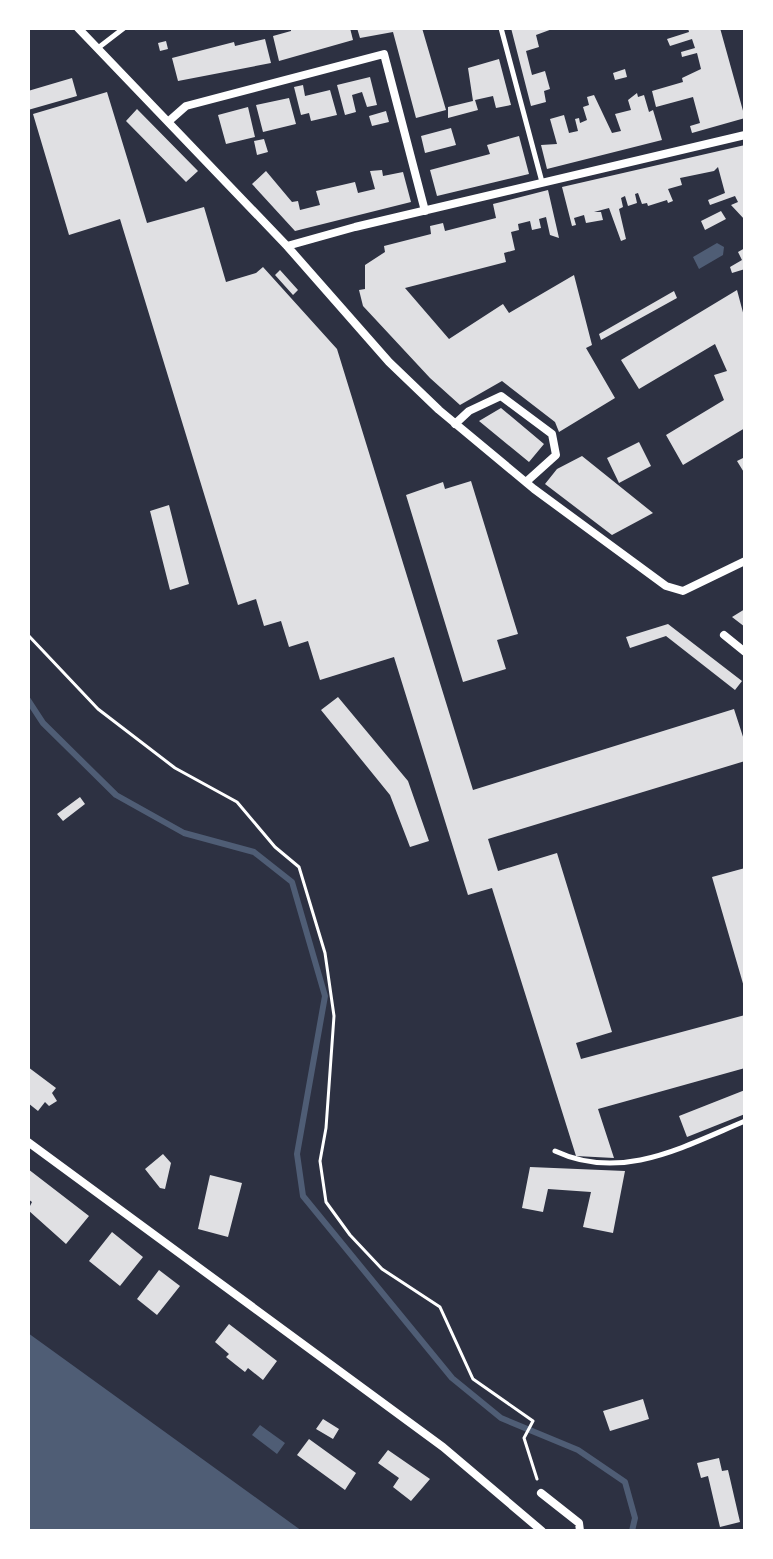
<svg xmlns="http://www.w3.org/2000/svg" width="773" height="1559" viewBox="0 0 773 1559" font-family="Cabin,sans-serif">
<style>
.water{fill:#4f5d75}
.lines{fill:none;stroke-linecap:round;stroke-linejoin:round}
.stream{stroke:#4f5d75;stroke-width:6}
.building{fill:#e0e0e3}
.path{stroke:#fff;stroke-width:3}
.service{stroke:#fff;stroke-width:5}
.minor{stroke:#fff;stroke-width:8}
</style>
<rect width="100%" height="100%" fill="#2d3142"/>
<path class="water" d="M 717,243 L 724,247 L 723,255 L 699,269 L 693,257 Z
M 28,1333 L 302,1531 L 28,1531 Z
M 260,1425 L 285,1443 L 277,1454 L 252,1435 Z"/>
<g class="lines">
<path class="stream" d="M 28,700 L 43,723 L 116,795 L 184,833 L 254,852 L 292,882 L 325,996 L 297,1154 L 303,1196 L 452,1378 L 501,1418 L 578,1450 L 625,1482 L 635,1518 L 632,1531"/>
</g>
<path class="building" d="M 291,28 L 350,28 L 353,40 L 279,61 L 273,36 L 291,31 Z
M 357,28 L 422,28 L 446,110 L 416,118 L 393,32 L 360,38 Z
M 511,28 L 555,28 L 536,35 L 539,47 L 526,51 L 532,75 L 545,71 L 550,89 L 544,91 L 546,102 L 531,106 Z
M 688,28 L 720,28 L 745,118 L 692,133 L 690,126 L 700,123 L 693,97 L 656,107 L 652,91 L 683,82 L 682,78 L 701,69 L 697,53 L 682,57 L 681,52 L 695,48 L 692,39 L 670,46 L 667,39 L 689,32 Z
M 265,39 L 271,63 L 178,81 L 172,58 L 234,42 L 235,46 Z
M 166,41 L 168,49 L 160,51 L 158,43 Z
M 499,59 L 511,105 L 496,108 L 493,96 L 475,100 L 478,110 L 448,118 L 448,107 L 473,101 L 468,68 Z
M 625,69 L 627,77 L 615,80 L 613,73 Z
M 370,77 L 377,105 L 367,107 L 362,92 L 352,95 L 356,112 L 345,115 L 337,85 Z
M 72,78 L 77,96 L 28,110 L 28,91 Z
M 303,85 L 305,96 L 330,90 L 337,115 L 311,121 L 309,113 L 301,115 L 294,87 Z
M 107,92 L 147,223 L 204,207 L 226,282 L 256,273 L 263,267 L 337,349 L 473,790 L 734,709 L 745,743 L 745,761 L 488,839 L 498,871 L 557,853 L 612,1032 L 576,1043 L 581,1059 L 745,1015 L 745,1068 L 598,1109 L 614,1158 L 576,1156 L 492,888 L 468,895 L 394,657 L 320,680 L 308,641 L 289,647 L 281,621 L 264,626 L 256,599 L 238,605 L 120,219 L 69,235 L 33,114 Z
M 637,93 L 638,97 L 644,95 L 649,112 L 653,110 L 662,140 L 547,169 L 541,145 L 557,144 L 550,119 L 564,115 L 569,133 L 578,131 L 575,119 L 579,118 L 580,123 L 587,120 L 583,107 L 589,105 L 587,97 L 594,95 L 612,133 L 621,131 L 615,114 L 631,110 L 628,100 Z
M 289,98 L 296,124 L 263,132 L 256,105 Z
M 248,107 L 255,137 L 226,144 L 218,115 Z
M 137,109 L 198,171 L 186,182 L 126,121 Z
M 386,111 L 389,122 L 372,126 L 369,116 Z
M 451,128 L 456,145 L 425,153 L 421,136 Z
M 519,136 L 529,174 L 437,196 L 430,170 L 490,154 L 487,145 Z
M 264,139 L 268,152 L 257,155 L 254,141 Z
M 745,145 L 745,220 L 731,205 L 738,202 L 735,196 L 710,205 L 708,200 L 725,193 L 718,167 L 714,171 L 680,178 L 682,185 L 668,189 L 673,201 L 668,203 L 667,200 L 648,206 L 647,203 L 642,204 L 638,193 L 635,194 L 637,203 L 628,206 L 625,196 L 621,198 L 623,207 L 619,209 L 626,239 L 621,241 L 609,208 L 594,212 L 601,212 L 603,220 L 586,223 L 584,215 L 574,218 L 576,225 L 572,226 L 562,187 Z
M 382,170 L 383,176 L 403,172 L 411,202 L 295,231 L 252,184 L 266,171 L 292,202 L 298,201 L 300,210 L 320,205 L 316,191 L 355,182 L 358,193 L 375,189 L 370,171 Z
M 548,190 L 559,238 L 550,235 L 546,217 L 539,219 L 541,228 L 532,230 L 530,221 L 518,224 L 519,230 L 511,232 L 515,250 L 504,253 L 506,262 L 405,288 L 449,339 L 503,304 L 509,313 L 574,275 L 592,345 L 586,348 L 615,398 L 559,432 L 555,422 L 502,381 L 460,405 L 430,378 L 363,306 L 359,290 L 365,289 L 365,265 L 385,252 L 384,246 L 431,234 L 430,226 L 443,223 L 445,231 L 496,218 L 493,204 Z
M 721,211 L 726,219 L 705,230 L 701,221 Z
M 745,248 L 745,269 L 732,273 L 730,267 L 742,260 L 738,252 Z
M 280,270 L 298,290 L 293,295 L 275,275 Z
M 737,290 L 745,320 L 745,428 L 683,465 L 666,435 L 724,400 L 714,375 L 727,371 L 715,344 L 639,389 L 621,360 Z
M 674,291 L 677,298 L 601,340 L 599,334 Z
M 501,408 L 544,444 L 529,462 L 479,421 Z
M 639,442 L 651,466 L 619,483 L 607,458 Z
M 582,456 L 653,513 L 612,535 L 545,484 L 557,469 Z
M 745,457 L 745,474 L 737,461 Z
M 471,481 L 518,634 L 497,640 L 506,669 L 463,682 L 406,495 L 443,482 L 445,489 Z
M 169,505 L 189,584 L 170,590 L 150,511 Z
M 745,609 L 745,627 L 732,617 Z
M 668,624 L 742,681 L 735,690 L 666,636 L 630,648 L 626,637 Z
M 338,697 L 408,781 L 429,841 L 410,847 L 390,795 L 321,710 Z
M 80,797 L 85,804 L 63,821 L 57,814 Z
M 745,868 L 745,987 L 744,987 L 712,877 Z
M 28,1067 L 56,1088 L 52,1093 L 57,1101 L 49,1106 L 45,1102 L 38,1111 L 28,1103 Z
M 745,1090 L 745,1114 L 687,1137 L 679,1116 Z
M 163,1154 L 171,1163 L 165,1189 L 160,1188 L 145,1169 Z
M 530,1167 L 625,1171 L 613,1233 L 583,1227 L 591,1192 L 548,1189 L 543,1212 L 522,1208 Z
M 28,1169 L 89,1216 L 66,1244 L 28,1210 L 32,1202 L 28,1199 Z
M 210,1175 L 242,1183 L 228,1237 L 198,1229 Z
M 112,1232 L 143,1257 L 120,1286 L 89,1261 Z
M 159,1270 L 180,1286 L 157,1315 L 137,1299 Z
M 229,1324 L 277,1361 L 263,1380 L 248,1368 L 245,1372 L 236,1365 L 226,1357 L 229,1354 L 215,1342 Z
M 643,1399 L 649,1419 L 610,1431 L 603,1411 Z
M 323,1419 L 339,1429 L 333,1439 L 316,1429 Z
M 309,1439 L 356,1473 L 345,1490 L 297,1455 Z
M 388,1450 L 430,1479 L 411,1501 L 393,1487 L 399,1478 L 378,1463 Z
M 719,1458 L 722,1471 L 728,1470 L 740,1522 L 720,1527 L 708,1476 L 701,1478 L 697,1463 Z"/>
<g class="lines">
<path class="path" d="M 28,635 L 98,709 L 175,768 L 237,802 L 275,847 L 299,867 L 325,953 L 334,1016 L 326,1128 L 320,1161 L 326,1202 L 350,1235 L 382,1269 L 440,1307 L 473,1379 L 533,1421 L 524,1438 L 537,1479"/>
<path class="service" d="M 501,28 L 542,182
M 98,48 L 124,28
M 555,1151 C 621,1182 683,1147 745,1121"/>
<path class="minor" d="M 78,28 L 287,246 L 389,362 L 439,410 L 534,489 L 666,586 L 683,591 L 745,561
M 169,121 L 186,106 L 384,54 L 425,211
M 287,246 L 355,227 L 745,135
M 455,424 L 469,411 L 501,396 L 552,434 L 556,455 L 526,482
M 724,635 L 745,652
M 28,1142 L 443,1447 L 542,1531
M 541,1493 L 579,1523 L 580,1531"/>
</g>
<rect width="773" height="1559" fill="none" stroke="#ffffff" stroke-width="60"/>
</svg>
